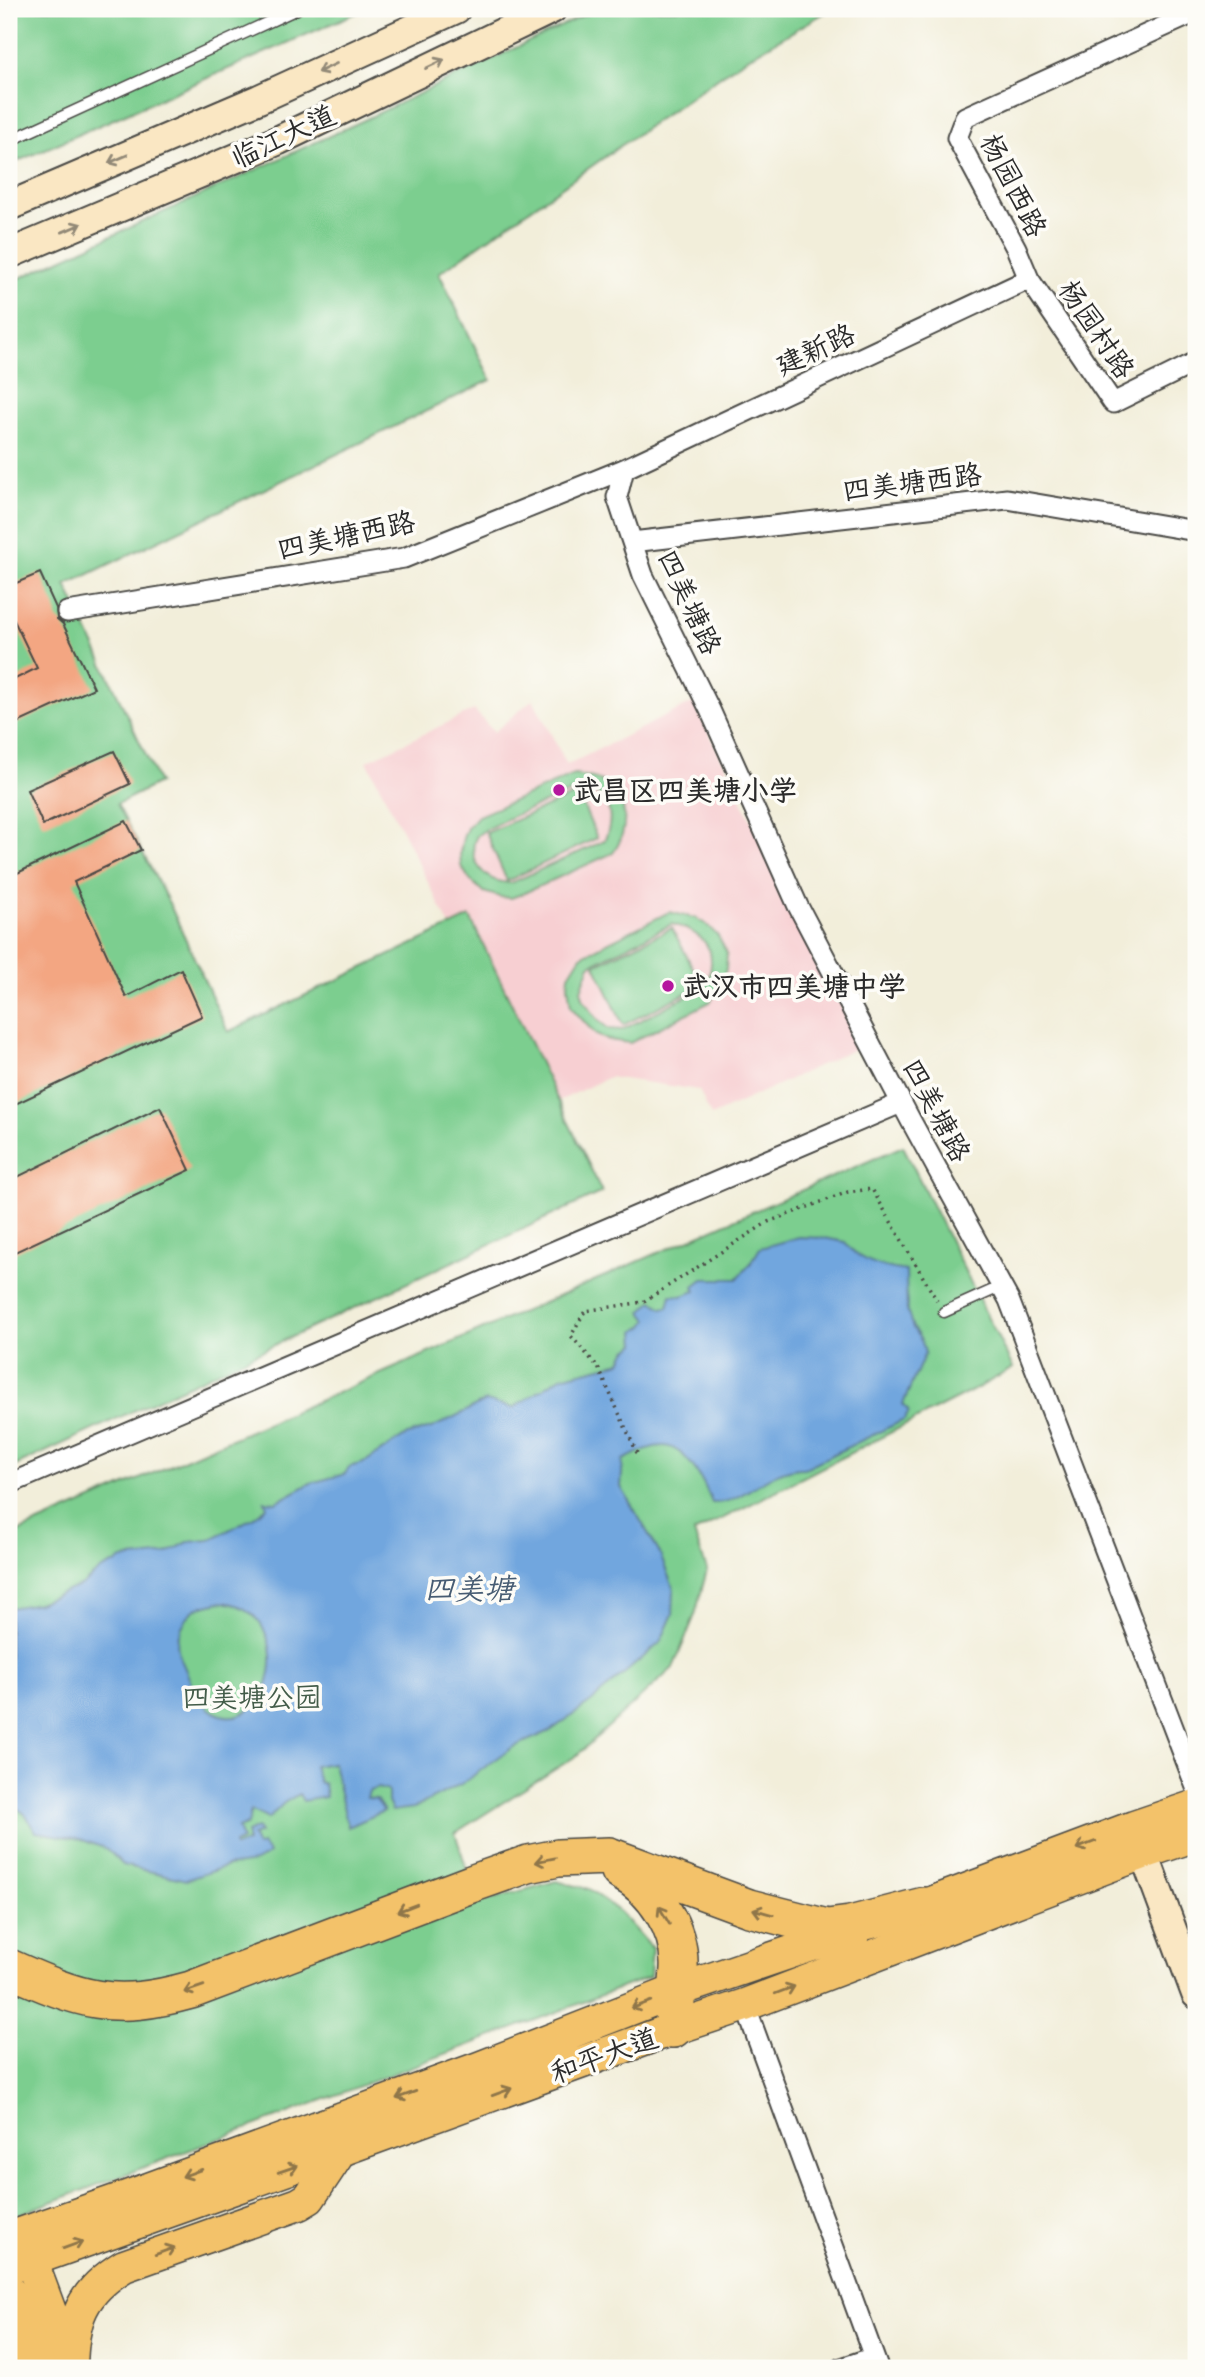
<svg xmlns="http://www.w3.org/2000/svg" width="1205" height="2377" viewBox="0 0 1205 2377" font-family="Caveat,'LXGW WenKai TC',sans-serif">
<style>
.built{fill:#f7cfd2}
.green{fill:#7cce8f;stroke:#547c5d;stroke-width:2;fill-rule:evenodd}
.water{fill:#71a6de;stroke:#4e6884;stroke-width:2;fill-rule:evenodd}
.building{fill:#f3a682}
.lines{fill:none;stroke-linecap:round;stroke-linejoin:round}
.lane-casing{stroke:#494845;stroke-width:13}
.street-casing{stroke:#494845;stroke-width:23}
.secondary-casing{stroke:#494845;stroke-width:32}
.primary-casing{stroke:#494845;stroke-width:35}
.highway-casing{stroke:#494845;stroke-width:40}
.path{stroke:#494845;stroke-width:3.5;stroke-dasharray:2 5;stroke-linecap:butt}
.lane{stroke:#fff;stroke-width:10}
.street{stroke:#fff;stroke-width:19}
.secondary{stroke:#fae7c3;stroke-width:28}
.primary{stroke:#f3c26a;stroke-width:32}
.highway{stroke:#f3c26a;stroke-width:37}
.oneway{stroke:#928977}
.oneway2{stroke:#8f764a}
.poi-dot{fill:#b5179e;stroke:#fdfcf7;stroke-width:2.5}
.labels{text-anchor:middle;stroke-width:7;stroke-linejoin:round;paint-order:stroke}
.street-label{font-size:28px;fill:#2b2b2b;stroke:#fdfcf7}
.poi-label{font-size:28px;font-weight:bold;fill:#2b2b2b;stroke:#fdfcf7;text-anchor:start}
.park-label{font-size:28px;fill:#435c49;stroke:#fdfcf7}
.water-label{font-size:30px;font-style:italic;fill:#475c73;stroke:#fdfcf7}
</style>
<rect width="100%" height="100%" fill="#fdfcf7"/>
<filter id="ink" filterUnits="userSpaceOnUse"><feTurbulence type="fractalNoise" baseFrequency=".0143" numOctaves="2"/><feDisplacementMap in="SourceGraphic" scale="14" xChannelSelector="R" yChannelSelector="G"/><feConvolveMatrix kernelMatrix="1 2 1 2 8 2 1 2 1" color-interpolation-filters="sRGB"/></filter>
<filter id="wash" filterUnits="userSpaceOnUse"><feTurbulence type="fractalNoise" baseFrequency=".00686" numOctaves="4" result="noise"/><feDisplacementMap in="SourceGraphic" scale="28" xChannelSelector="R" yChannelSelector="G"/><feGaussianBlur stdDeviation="1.57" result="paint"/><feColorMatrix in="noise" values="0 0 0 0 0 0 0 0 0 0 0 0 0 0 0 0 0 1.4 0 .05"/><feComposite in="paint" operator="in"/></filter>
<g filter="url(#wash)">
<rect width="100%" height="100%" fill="#f2eeda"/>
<path class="built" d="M 533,699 L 567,765 L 694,702 L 861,1046 L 711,1116 L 699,1090 L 609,1077 L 559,1101 L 470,917 L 450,926 L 367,761 L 474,710 L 494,732 Z"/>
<path class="green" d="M 9,9 L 365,9 L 9,165 Z
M 597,9 L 831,9 L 739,63 L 439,273 L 491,380 L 66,585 L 159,783 L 117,804 L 170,905 L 228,1032 L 470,917 L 602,1192 L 9,1469 L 9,283 L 364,120 Z
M 574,775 C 581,776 589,777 596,779 C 629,790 631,829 613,853 L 522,894 L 511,898 L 500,897 L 484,892 L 470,880 L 461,866 L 460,853 L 463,838 L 467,828 L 478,816 ZM 576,790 C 581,790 588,790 593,792 C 614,800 612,825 604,841 L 511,883 C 497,882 487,879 479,867 C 473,859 471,845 477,836 C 486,825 559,797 576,790 Z
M 578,793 L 597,838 L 507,881 L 486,833 Z
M 669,912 L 695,918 L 706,924 L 718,936 L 727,953 L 726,969 L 720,987 L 710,1002 L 630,1043 L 608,1040 L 596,1035 L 571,1007 L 568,986 L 569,975 L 581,956 ZM 672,924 C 707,934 719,951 706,986 L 622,1030 L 609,1029 L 600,1022 L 584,1001 L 581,990 L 590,965 Z
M 672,928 L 702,985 L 623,1025 L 595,965 Z
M 903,1146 L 1013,1368 L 972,1391 L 694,1533 L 707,1570 L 695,1615 L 673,1668 L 576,1756 L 455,1833 L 478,1903 L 556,1881 L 589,1889 L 620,1912 L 652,1948 L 650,1977 L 9,2218 L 9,1536 Z"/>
<path class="water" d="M 799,1237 L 824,1238 L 845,1242 C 858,1261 883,1268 906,1271 L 907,1310 L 913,1328 L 922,1342 L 925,1353 L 903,1404 L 909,1412 L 904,1420 L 805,1468 C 767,1467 743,1505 712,1503 C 705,1484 688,1449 665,1446 C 650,1445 636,1454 623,1460 L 621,1487 L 659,1552 L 674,1590 L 673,1614 L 660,1643 L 591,1702 L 550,1731 L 513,1747 L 463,1783 L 414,1808 L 392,1811 L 388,1802 L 388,1791 L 378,1788 L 369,1791 L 367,1798 L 376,1799 L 384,1811 L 348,1827 L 333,1763 L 314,1766 L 319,1782 L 324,1784 L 326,1797 L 303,1801 L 299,1794 L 284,1803 L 268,1819 L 251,1810 L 248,1824 L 238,1828 L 242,1840 L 234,1844 L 235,1847 L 247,1842 L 247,1833 L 257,1828 L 260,1833 L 252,1836 L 257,1847 L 262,1845 L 269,1854 L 255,1862 L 227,1866 L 186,1880 L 123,1865 L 107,1849 L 80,1839 L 36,1832 L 26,1815 L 9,1802 L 9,1608 L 38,1603 L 82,1585 L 100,1570 L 123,1559 L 166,1554 L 188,1542 L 209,1540 L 251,1519 L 267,1507 L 265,1501 L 276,1502 L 311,1483 L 345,1474 L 349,1467 L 363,1463 L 405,1436 L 434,1427 L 486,1401 L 513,1408 L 561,1377 L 621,1362 L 626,1351 L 636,1344 L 635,1331 L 643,1327 L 648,1320 L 642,1312 L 653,1301 L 662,1308 L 668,1307 L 671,1295 L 682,1296 L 696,1291 L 694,1286 L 703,1279 L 737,1279 L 751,1263 L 760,1248 ZM 219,1602 C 257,1603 276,1638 270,1673 C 265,1699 243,1727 214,1712 C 201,1704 192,1687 187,1673 C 178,1653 172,1644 184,1623 C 187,1617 192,1611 198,1608 C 204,1605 212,1604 219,1602 Z"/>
<g id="blocks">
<path class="building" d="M 40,573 L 56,608 L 57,619 L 63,624 L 94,688 L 9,727 L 9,682 L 37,668 L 9,610 L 9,586 Z
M 114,751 L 130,784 L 43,825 L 27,790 Z
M 126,821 L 141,850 L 74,882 L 126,997 L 181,969 L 202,1016 L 9,1107 L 9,877 Z
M 160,1107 L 190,1170 L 13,1253 L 9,1243 L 9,1181 Z"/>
</g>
</g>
<g filter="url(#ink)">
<use href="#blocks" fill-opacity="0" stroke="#494845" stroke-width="2"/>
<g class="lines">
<g class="lane-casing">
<path id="lane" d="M 9,141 L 297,9
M 944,1312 L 1002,1286"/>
</g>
<g class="street-casing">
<path id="street" d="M 1196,12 L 965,117 L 957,138 L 1016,248 L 1029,279 L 1113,403 L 1196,362
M 624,469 L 617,497 L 643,575 L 710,710 L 798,906 L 911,1121 L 1009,1300 L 1196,1787
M 632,542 L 1007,499 L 1196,531
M 67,612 L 404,558 L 624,469 L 1029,279
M 9,1484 L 901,1103
M 745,2005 L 878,2368
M 842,2368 L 874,2357"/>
</g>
<g class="secondary-casing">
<path id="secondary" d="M 9,206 L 259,99 L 456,9
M 9,254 L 279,140 L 552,9
M 1136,1832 L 1196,1994"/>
</g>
<g class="primary-casing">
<path id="primary" d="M 902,1914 L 1134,1827 L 1196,1806
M 9,2238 L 121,2199 L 479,2068 L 676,1991 L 856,1930
M 24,2241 L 68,2360
M 9,2268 L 341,2150 L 673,2029 L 745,2005 L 1143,1853 L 1196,1835
M 71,2368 C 72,2319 81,2292 124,2266 L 299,2204 L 309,2198 L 341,2150"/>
</g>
<g class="highway-casing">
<path id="highway" d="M 620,1871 C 654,1888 681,1929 679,1969 C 678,1989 675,2009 673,2029
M 9,1968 C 81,2000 112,2012 191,1990 L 471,1884 L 528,1864 L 558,1858 L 609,1856 L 749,1908 L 827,1928 L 850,1925 L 924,1906
M 9,2295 L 37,2368"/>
</g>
<path class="path" d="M 637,1453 L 598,1367 L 571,1336 L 585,1311 L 643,1302 L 768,1222 L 848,1192 L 872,1189 L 937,1301"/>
<use href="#lane" class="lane"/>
<use href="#street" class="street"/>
<use href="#secondary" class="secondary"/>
<use href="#primary" class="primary"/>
<use href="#highway" class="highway"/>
</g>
<defs><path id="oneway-shaft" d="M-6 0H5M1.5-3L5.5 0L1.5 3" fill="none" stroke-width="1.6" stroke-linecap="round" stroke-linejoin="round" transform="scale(1.75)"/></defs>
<g class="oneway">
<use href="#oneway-shaft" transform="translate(435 64) rotate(-26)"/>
<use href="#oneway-shaft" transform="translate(327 68) rotate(155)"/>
<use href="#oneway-shaft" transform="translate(118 159) rotate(157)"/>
<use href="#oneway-shaft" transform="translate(72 228) rotate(-23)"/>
</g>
<g class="oneway2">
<use href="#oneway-shaft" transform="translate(1086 1845) rotate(159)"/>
<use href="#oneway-shaft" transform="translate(545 1860) rotate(169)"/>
<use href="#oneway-shaft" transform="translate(407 1908) rotate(159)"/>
<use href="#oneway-shaft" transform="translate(763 1912) rotate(-164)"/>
<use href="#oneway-shaft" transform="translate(664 1915) rotate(-121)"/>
<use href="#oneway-shaft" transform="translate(194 1989) rotate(161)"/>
<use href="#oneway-shaft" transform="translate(785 1990) rotate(-21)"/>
<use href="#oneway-shaft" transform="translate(641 2005) rotate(159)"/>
<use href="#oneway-shaft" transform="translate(502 2092) rotate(-20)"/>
<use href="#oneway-shaft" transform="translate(406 2095) rotate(160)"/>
<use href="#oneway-shaft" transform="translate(288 2169) rotate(-19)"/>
<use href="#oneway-shaft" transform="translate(192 2173) rotate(160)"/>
<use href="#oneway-shaft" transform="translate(73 2245) rotate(-20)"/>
<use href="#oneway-shaft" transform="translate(165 2251) rotate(-20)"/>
</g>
</g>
<g class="poi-dot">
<circle cx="559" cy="790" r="7"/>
<circle cx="668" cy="986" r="7"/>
</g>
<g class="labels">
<g class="street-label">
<text transform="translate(283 136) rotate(-25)" y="10">临江大道</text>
<text transform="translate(1014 185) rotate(63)" y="10">杨园西路</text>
<text transform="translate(1097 329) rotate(56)" y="10">杨园村路</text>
<text transform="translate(815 349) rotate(-25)" y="10">建新路</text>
<text transform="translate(912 482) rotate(-7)" y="10">四美塘西路</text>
<text transform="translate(346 535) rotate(-12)" y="10">四美塘西路</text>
<text transform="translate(690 602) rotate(65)" y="10">四美塘路</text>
<text transform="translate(937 1110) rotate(62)" y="10">四美塘路</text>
<text transform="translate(604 2055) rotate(-20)" y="10">和平大道</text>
</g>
<g class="poi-label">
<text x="573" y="800">武昌区四美塘小学</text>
<text x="682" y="996">武汉市四美塘中学</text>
</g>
<g class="park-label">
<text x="252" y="1707">四美塘公园</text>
</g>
<g class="water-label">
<text x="469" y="1599">四美塘</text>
</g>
</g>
<rect width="1205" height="2377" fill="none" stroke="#fdfcf7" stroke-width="35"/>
</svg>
